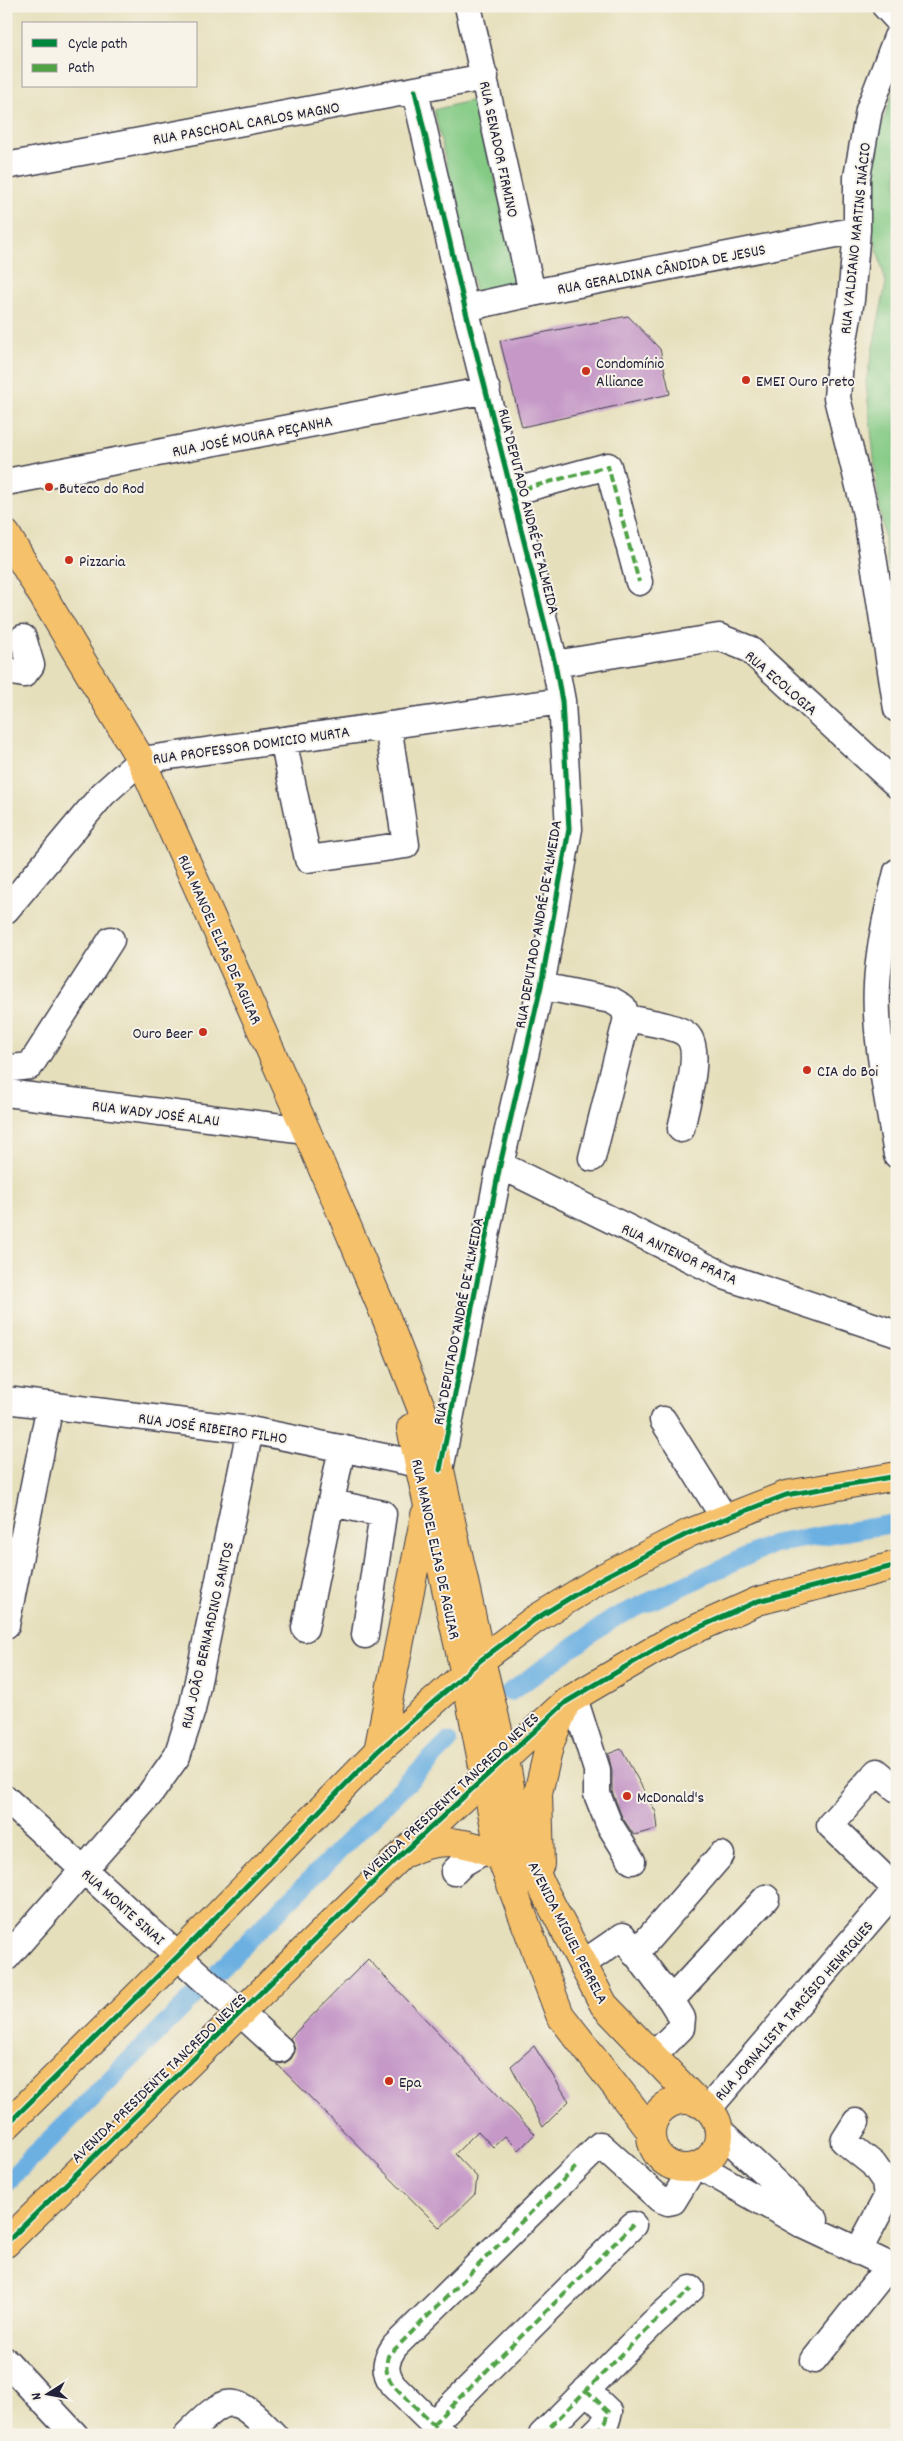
<svg xmlns="http://www.w3.org/2000/svg" width="903" height="2441" viewBox="0 0 903 2441" font-family="Dekko,sans-serif">
<style>
.green{fill:#84ca85;stroke:#537660}
.lines{fill:none;stroke-linecap:round;stroke-linejoin:round}
.canal{stroke:#6cb0e2;stroke-width:19}
.building{fill:#c598c7}
.minor-casing{stroke:#3f3e4e;stroke-width:29}
.major-casing{stroke:#3f3e4e;stroke-width:30}
.minor{stroke:#fff;stroke-width:26}
.major{stroke:#f5c16b;stroke-width:28}
.quiet{stroke:#50a245;stroke-width:4;stroke-dasharray:8 4;stroke-linecap:butt}
.cycleway-casing{stroke:#f7f3e8;stroke-width:8}
.cycleway{stroke:#00873e;stroke-width:5}
.poi-dot{fill:#c8321e;stroke:#f7f3e8;stroke-width:2}
.labels{text-anchor:middle;stroke-width:4;stroke-linejoin:round;paint-order:stroke}
.street-label{font-size:16px;fill:#22223b;stroke:#f7f3e8}
.poi-label{font-size:16px;fill:#22223b;stroke:#f7f3e8;text-anchor:start}
</style>
<rect width="100%" height="100%" fill="#f7f3e8"/>
<filter id="ink" filterUnits="userSpaceOnUse"><feTurbulence type="fractalNoise" baseFrequency=".02" numOctaves="2"/><feDisplacementMap in="SourceGraphic" scale="10" xChannelSelector="R" yChannelSelector="G"/><feConvolveMatrix kernelMatrix="1 2 1 2 8 2 1 2 1" color-interpolation-filters="sRGB"/></filter>
<filter id="wash" filterUnits="userSpaceOnUse"><feTurbulence type="fractalNoise" baseFrequency=".0096" numOctaves="4" result="noise"/><feDisplacementMap in="SourceGraphic" scale="20" xChannelSelector="R" yChannelSelector="G"/><feGaussianBlur stdDeviation="1.12" result="paint"/><feColorMatrix in="noise" values="0 0 0 0 0 0 0 0 0 0 0 0 0 0 0 0 0 1.4 0 .05"/><feComposite in="paint" operator="in"/></filter>
<g filter="url(#wash)">
<rect width="100%" height="100%" fill="#e6dfbb"/>
<path class="green" d="M 897,82 L 897,623 L 878,496 L 866,382 L 886,283 L 860,185 Z
M 477,99 L 520,289 L 477,299 L 434,110 Z"/>
<g class="lines">
<path class="canal" d="M 510,1692 L 614,1618 L 773,1544 L 897,1523
M 219,1970 L 448,1742
M 6,2183 L 197,1993"/>
</g>
<g id="blocks">
<path class="building" d="M 628,316 L 660,349 L 670,394 L 522,427 L 500,341 Z
M 621,1749 L 656,1812 L 658,1829 L 634,1835 L 622,1817 L 612,1791 L 612,1770 L 608,1754 Z
M 368,1959 L 535,2134 L 519,2150 L 505,2136 L 493,2147 L 478,2131 L 455,2154 L 477,2177 L 475,2194 L 440,2228 L 277,2064 L 285,2063 L 291,2059 L 295,2052 L 294,2045 L 290,2038 Z
M 534,2046 L 569,2101 L 543,2127 L 511,2066 Z"/>
</g>
</g>
<g filter="url(#ink)">
<use href="#blocks" fill-opacity="0" stroke="#3f3e4e" stroke-width="1"/>
<g class="lines">
<g class="minor-casing">
<path id="minor" d="M 468,6 L 532,293
M 885,6 L 897,19
M 897,37 L 869,110 L 857,177 L 857,230 L 851,300 L 840,362 L 837,398 L 867,518 L 897,709
M 415,91 L 465,308 L 555,664 L 562,701 L 569,829 L 541,986 L 500,1165 L 440,1470
M 6,166 L 485,77
M 465,308 L 532,293 L 857,230
M 6,482 L 487,390
M 512,492 L 608,466 L 639,582
M 555,664 L 719,637 L 749,649 L 897,785
M 6,671 L 24,674 L 31,665 L 23,638
M 283,740 L 308,859 L 406,845 L 388,725
M 897,872 C 888,909 879,946 877,985 C 874,1038 889,1102 897,1155
M 6,910 L 103,794 L 141,760 L 562,701
M 541,986 L 611,1000 L 623,1007 L 627,1018 L 592,1158
M 627,1018 C 640,1021 678,1026 687,1035 C 703,1050 685,1109 681,1129
M 6,1066 L 12,1068 L 30,1066 L 111,940
M 6,1093 L 306,1130
M 500,1165 L 727,1277 L 897,1334
M 6,1400 L 250,1430 L 419,1464
M 663,1420 L 725,1519
M 332,1503 L 383,1514 L 365,1635
M 6,1625 L 50,1405
M 305,1628 L 342,1448
M 574,1698 L 597,1770 L 597,1794 L 609,1824 L 632,1861
M 6,1799 L 280,2049
M 454,1872 L 463,1863 L 486,1850
M 896,1889 L 830,1825 L 877,1772 L 897,1789
M 635,1954 L 721,1855
M 6,1958 L 150,1794 L 177,1756 L 192,1710 L 250,1430
M 582,1964 L 623,1936 L 671,2000 L 682,2018 L 681,2028 L 653,2056
M 671,2000 L 766,1898
M 708,2109 L 897,1888
M 856,2122 L 844,2141 L 873,2164 L 885,2181 L 887,2197 L 858,2252
M 718,2129 L 815,2220
M 699,2166 L 801,2224 L 897,2269
M 814,2360 L 889,2266
M 6,2361 L 75,2435
M 586,2390 L 609,2412 L 606,2422 L 593,2435
M 433,2424 L 633,2225
M 187,2435 C 228,2394 233,2392 274,2435
M 444,2435 L 393,2385 C 383,2370 385,2360 395,2346 L 600,2145 L 660,2199 L 668,2202 L 673,2201 L 693,2168
M 542,2435 L 653,2323 L 691,2289"/>
</g>
<g class="major-casing">
<path id="major" d="M 6,534 L 141,760 L 306,1130 L 387,1320 L 429,1428 L 440,1470 L 481,1660 L 505,1759 L 516,1820 L 541,1885 L 604,2005 L 698,2103
M 411,1428 L 465,1675 L 501,1858 L 560,2015 L 650,2130
M 378,1751 L 425,1515
M 408,1852 C 440,1836 472,1841 501,1858
M 540,1864 L 538,1793 L 550,1743 L 564,1708
M651 2134a34 34 0 1 1 68 0a34 34 0 1 1-68 0Z
M 6,2126 L 179,1955 L 378,1751 L 481,1660 L 534,1620 L 604,1577 L 689,1533 L 786,1495 L 897,1476
M 6,2243 L 400,1856 L 566,1702 L 671,1640 L 758,1601 L 897,1565"/>
</g>
<use href="#minor" class="minor"/>
<use href="#major" class="major"/>
<path class="quiet" d="M 512,492 L 608,466 L 639,582
M 586,2390 L 609,2412 L 606,2422 L 593,2435
M 433,2424 L 633,2225
M 444,2435 L 393,2385 C 386,2375 385,2368 388,2356 L 577,2166
M 542,2435 L 653,2323 L 691,2289"/>
<g class="cycleway-casing">
<path id="cycleway" d="M 415,91 L 465,308 L 555,664 L 562,701 L 569,829 L 541,986 L 500,1165 L 440,1470
M 6,2126 L 179,1955 L 378,1751 L 481,1660 L 534,1620 L 604,1577 L 689,1533 L 786,1495 L 897,1476
M 6,2243 L 400,1856 L 566,1702 L 671,1640 L 758,1601 L 897,1565"/>
</g>
<use href="#cycleway" class="cycleway"/>
</g>
</g>
<g class="poi-dot">
<circle cx="586" cy="371" r="5"/>
<circle cx="746" cy="380" r="5"/>
<circle cx="49" cy="487" r="5"/>
<circle cx="69" cy="560" r="5"/>
<circle cx="203" cy="1032" r="5"/>
<circle cx="807" cy="1070" r="5"/>
<circle cx="627" cy="1796" r="5"/>
<circle cx="389" cy="2081" r="5"/>
</g>
<g class="labels">
<g class="street-label">
<text transform="translate(246 122) rotate(-10)" y="6">RUA PASCHOAL CARLOS MAGNO</text>
<text transform="translate(500 149) rotate(78)" y="6">RUA SENADOR FIRMINO</text>
<text transform="translate(854 238) rotate(-84)" y="6">RUA VALDIANO MARTINS INÁCIO</text>
<text transform="translate(661 268) rotate(-11)" y="6">RUA GERALDINA CÂNDIDA DE JESUS</text>
<text transform="translate(252 435) rotate(-11)" y="6">RUA JOSÉ MOURA PEÇANHA</text>
<text transform="translate(530 511) rotate(76)" y="6">RUA DEPUTADO ANDRÉ DE ALMEIDA</text>
<text transform="translate(782 682) rotate(41)" y="6">RUA ECOLOGIA</text>
<text transform="translate(251 744) rotate(-8)" y="6">RUA PROFESSOR DOMICIO MURTA</text>
<text transform="translate(537 924) rotate(-80)" y="6">RUA DEPUTADO ANDRÉ DE ALMEIDA</text>
<text transform="translate(221 939) rotate(66)" y="6">RUA MANOEL ELIAS DE AGUIAR</text>
<text transform="translate(156 1112) rotate(7)" y="6">RUA WADY JOSÉ ALAU</text>
<text transform="translate(680 1253) rotate(25)" y="6">RUA ANTENOR PRATA</text>
<text transform="translate(457 1321) rotate(-79)" y="6">RUA DEPUTADO ANDRÉ DE ALMEIDA</text>
<text transform="translate(213 1427) rotate(8)" y="6">RUA JOSÉ RIBEIRO FILHO</text>
<text transform="translate(437 1549) rotate(78)" y="6">RUA MANOEL ELIAS DE AGUIAR</text>
<text transform="translate(206 1635) rotate(-77)" y="6">RUA JOÃO BERNARDINO SANTOS</text>
<text transform="translate(449 1795) rotate(-43)" y="6">AVENIDA PRESIDENTE TANCREDO NEVES</text>
<text transform="translate(124 1906) rotate(42)" y="6">RUA MONTE SINAI</text>
<text transform="translate(569 1932) rotate(63)" y="6">AVENIDA MIGUEL PERRELA</text>
<text transform="translate(793 2010) rotate(-49)" y="6">RUA JORNALISTA TARCÍSIO HENRIQUES</text>
<text transform="translate(158 2077) rotate(-44)" y="6">AVENIDA PRESIDENTE TANCREDO NEVES</text>
</g>
<g class="poi-label">
<text x="596" y="368">Condomínio<tspan x="596" dy="18">Alliance</tspan></text>
<text x="756" y="386">EMEI Ouro Preto</text>
<text x="59" y="493">Buteco do Rod</text>
<text x="79" y="566">Pizzaria</text>
<text x="193" y="1038" text-anchor="end">Ouro Beer</text>
<text x="817" y="1076">CIA do Boi</text>
<text x="637" y="1802">McDonald's</text>
<text x="399" y="2087">Epa</text>
</g>
</g>
<rect width="903" height="2441" fill="none" stroke="#f7f3e8" stroke-width="25"/>
<rect x="22" y="22" width="175" height="65" fill="#f7f3e8" stroke="#a29fa3"/>
<rect x="32" y="39" width="25" height="8" fill="#00873e" stroke="#a29fa3"/>
<text x="68" y="48" font-size="15" fill="#22223b">Cycle path</text>
<rect x="32" y="64" width="25" height="8" fill="#50a245" stroke="#a29fa3"/>
<text x="68" y="72" font-size="15" fill="#22223b">Path</text>
<g transform="translate(48 2394) rotate(259)" stroke="#f7f3e8" stroke-width="4" paint-order="stroke">
<path d="M0-4L9 19L0 12L-9 19Z" fill="#22223b"/>
<text y="-8" font-size="14" font-weight="bold" text-anchor="middle" fill="#22223b">N</text>
</g>
</svg>
